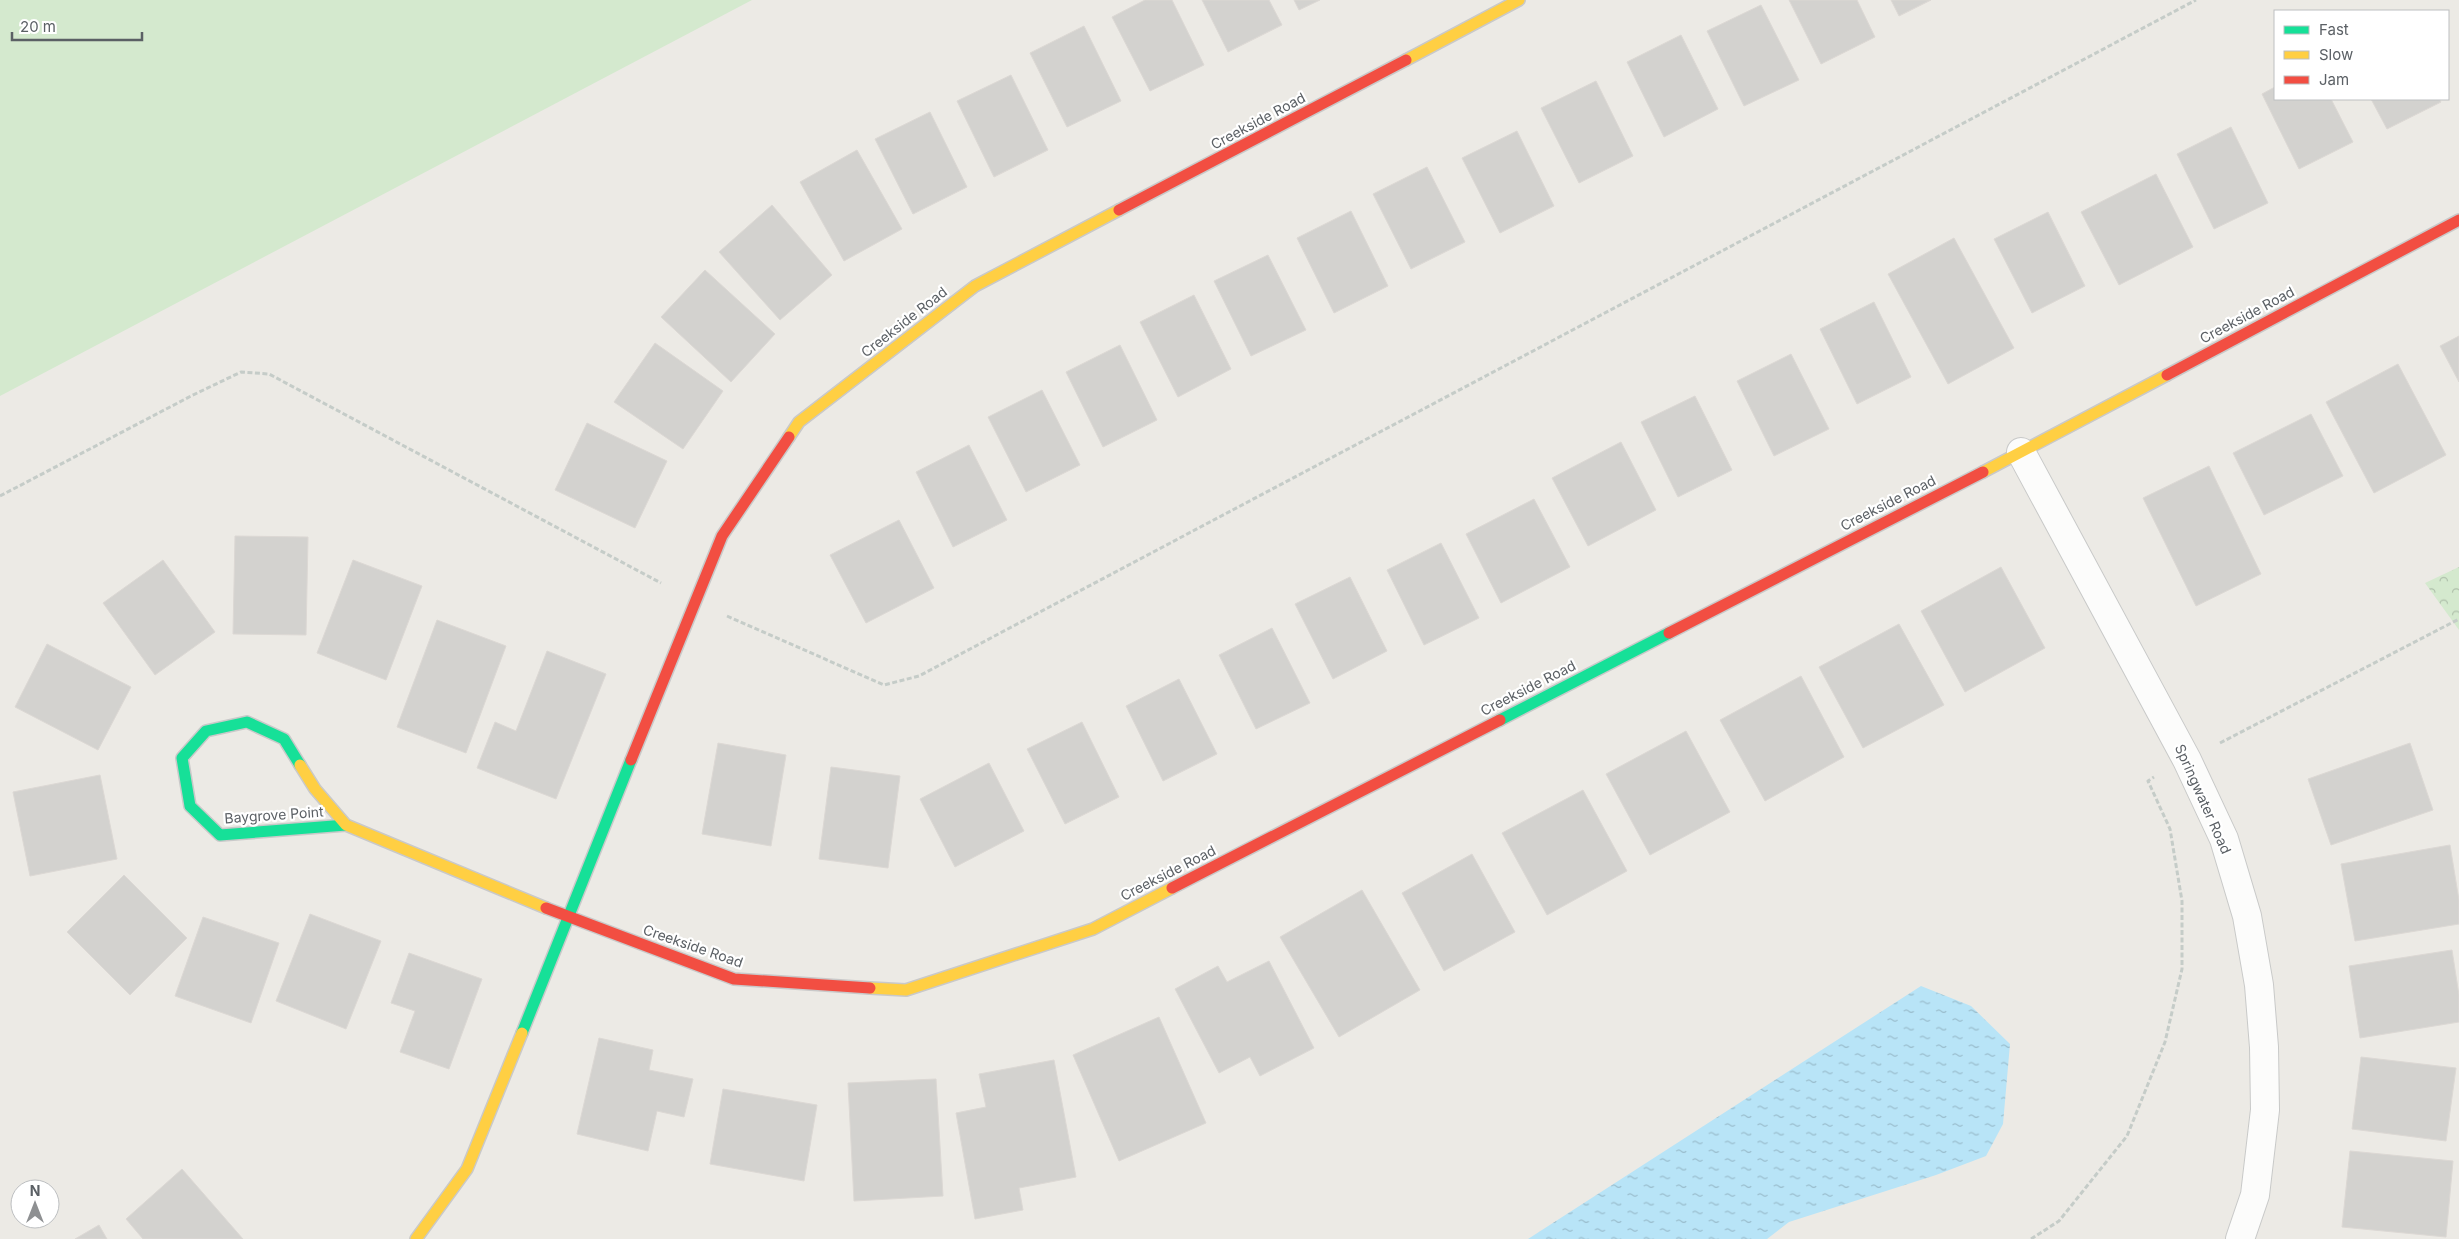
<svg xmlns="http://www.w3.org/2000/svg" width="2459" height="1239" viewBox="0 0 2459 1239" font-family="Inter,sans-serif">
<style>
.grass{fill:#d4e9ce}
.forest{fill:url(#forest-crowns)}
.water{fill:url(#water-ripples)}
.building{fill:#d3d2cf;stroke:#dcd8d4}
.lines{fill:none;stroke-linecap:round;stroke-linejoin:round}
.street-casing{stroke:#c8c9c8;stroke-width:30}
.fast-casing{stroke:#c9c9c9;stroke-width:14}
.slow-casing{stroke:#c9c9c9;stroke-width:14}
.jam-casing{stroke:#c9c9c9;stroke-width:14}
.path{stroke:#c5ccc8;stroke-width:3;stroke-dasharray:5 2.5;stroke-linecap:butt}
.street{stroke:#fcfcfb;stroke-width:28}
.fast{stroke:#16e098;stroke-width:11}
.slow{stroke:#ffcf43;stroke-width:11}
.jam{stroke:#f24e42;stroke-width:11}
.labels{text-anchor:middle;stroke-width:4.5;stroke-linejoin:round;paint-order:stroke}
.street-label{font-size:14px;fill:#5b6065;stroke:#fff}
</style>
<defs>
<pattern id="forest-crowns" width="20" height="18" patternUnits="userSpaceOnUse" patternTransform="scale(1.25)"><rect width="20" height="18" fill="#d4e9ce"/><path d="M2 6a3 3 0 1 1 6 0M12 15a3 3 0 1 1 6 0" fill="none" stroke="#afc0ab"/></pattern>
<pattern id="water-ripples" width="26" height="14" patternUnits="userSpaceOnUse" patternTransform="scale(1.25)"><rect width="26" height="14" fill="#b8e4f7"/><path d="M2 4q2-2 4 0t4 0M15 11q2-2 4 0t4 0" fill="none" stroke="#99bccc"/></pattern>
</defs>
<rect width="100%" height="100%" fill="#eceae5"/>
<path class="grass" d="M 0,0 L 752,0 L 0,396 Z"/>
<path class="forest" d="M 2459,567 L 2459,630 L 2425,583 Z"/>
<path class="water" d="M 1921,986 L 1971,1006 L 2010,1044 L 2003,1124 L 1986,1156 L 1936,1175 L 1789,1222 L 1767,1239 L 1528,1239 Z"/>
<path class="building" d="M 1145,0 L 1172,0 L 1204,65 L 1150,91 L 1112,17 Z
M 1202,0 L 1269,0 L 1282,25 L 1228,52 Z
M 1294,0 L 1320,0 L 1299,10 Z
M 1789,0 L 1857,0 L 1875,37 L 1821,64 Z
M 1891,0 L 1931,0 L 1899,16 Z
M 1761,5 L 1799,80 L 1744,106 L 1707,31 Z
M 1084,26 L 1121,101 L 1067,127 L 1030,53 Z
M 1681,35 L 1718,109 L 1664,137 L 1627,62 Z
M 1011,75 L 1048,150 L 994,177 L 957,101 Z
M 1596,81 L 1633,156 L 1579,183 L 1541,108 Z
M 2275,87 L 2275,99 L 2331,99 L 2353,142 L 2299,169 L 2262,94 Z
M 2371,99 L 2439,99 L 2441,102 L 2387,129 Z
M 930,112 L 967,187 L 913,214 L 875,139 Z
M 2231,127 L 2268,203 L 2214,229 L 2177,154 Z
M 1517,131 L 1554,206 L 1500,233 L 1462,158 Z
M 857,150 L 902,229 L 844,261 L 800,182 Z
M 1427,167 L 1465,242 L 1411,269 L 1373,194 Z
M 2156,174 L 2193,247 L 2119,285 L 2081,212 Z
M 772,205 L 832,275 L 780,320 L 719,252 Z
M 1351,211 L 1388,286 L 1334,313 L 1297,238 Z
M 2048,212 L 2085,286 L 2032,313 L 1994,239 Z
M 1954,238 L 2014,348 L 1948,384 L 1888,274 Z
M 1268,255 L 1306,330 L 1251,356 L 1214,281 Z
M 705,270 L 775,334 L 731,382 L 661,317 Z
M 1194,295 L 1231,369 L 1178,397 L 1140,322 Z
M 1874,302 L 1911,377 L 1857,404 L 1820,329 Z
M 2459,336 L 2459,382 L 2440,346 Z
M 655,343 L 723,391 L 683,449 L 614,402 Z
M 1120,345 L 1157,420 L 1103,447 L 1066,372 Z
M 1791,354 L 1829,429 L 1774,456 L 1737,381 Z
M 2398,364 L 2446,455 L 2374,493 L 2326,402 Z
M 1042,390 L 1080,465 L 1026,492 L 988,417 Z
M 1695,396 L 1732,470 L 1678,497 L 1641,422 Z
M 2311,414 L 2343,476 L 2264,515 L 2233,453 Z
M 587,423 L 667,461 L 635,528 L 555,490 Z
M 1621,442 L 1656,510 L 1588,546 L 1552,478 Z
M 969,445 L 1007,520 L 953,547 L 916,472 Z
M 2209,466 L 2261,574 L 2196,606 L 2143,498 Z
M 1534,499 L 1570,567 L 1501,603 L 1466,534 Z
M 899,520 L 934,588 L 866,623 L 830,555 Z
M 235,536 L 308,537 L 306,635 L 233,634 Z
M 1441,543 L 1479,618 L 1424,645 L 1387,570 Z
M 163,560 L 215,632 L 155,675 L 103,603 Z
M 353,560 L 422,586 L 386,680 L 317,653 Z
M 2001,567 L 2045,648 L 1965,692 L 1921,611 Z
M 1350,577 L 1387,651 L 1333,679 L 1295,604 Z
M 437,620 L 506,646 L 466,753 L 397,727 Z
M 1899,624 L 1944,705 L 1863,748 L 1819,667 Z
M 1272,628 L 1310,703 L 1256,729 L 1219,655 Z
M 47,644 L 131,687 L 98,750 L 15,707 Z
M 547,651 L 606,674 L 556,799 L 477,768 L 495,722 L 516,731 Z
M 1801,676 L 1844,757 L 1765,801 L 1720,720 Z
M 1179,679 L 1217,754 L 1163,781 L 1126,706 Z
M 1082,722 L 1119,797 L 1065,824 L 1027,749 Z
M 1686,731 L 1730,812 L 1650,855 L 1606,774 Z
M 718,743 L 786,755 L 771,846 L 702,834 Z
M 2410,743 L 2433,810 L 2331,845 L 2308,779 Z
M 989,763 L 1024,831 L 955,867 L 920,799 Z
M 831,767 L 900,776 L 888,868 L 819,859 Z
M 100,775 L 117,859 L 30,876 L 13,792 Z
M 1583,790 L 1627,871 L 1547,915 L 1502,833 Z
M 2450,845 L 2459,900 L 2459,924 L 2355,941 L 2341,864 Z
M 1472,854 L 1515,932 L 1444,971 L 1402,893 Z
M 124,875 L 187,938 L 130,995 L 67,932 Z
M 1362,890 L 1420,990 L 1339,1037 L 1280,937 Z
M 310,914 L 381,941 L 346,1029 L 276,1001 Z
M 203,917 L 279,943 L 251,1023 L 175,996 Z
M 2452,950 L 2459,995 L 2459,1022 L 2360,1038 L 2349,966 Z
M 409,953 L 482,979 L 449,1069 L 400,1052 L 415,1011 L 391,1003 Z
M 1269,961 L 1314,1048 L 1260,1076 L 1250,1057 L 1219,1073 L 1175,989 L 1218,966 L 1227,982 Z
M 1159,1017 L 1206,1123 L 1119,1161 L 1073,1055 Z
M 599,1038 L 653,1050 L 649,1070 L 693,1079 L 684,1117 L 657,1111 L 648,1151 L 577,1134 Z
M 2361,1057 L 2456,1068 L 2446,1141 L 2352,1129 Z
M 1054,1060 L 1076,1177 L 1019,1188 L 1023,1210 L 975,1219 L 956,1113 L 986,1107 L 979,1074 Z
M 936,1079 L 943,1196 L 854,1201 L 848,1083 Z
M 723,1089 L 817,1105 L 804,1181 L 710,1164 Z
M 2350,1151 L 2453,1161 L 2446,1237 L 2342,1227 Z
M 182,1169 L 243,1239 L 143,1239 L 126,1219 Z
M 99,1225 L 107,1239 L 75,1239 Z"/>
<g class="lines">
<g class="street-casing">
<path id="street" d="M 2021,452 L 2187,760 L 2224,839 L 2247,916 L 2259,985 L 2264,1047 L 2265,1110 L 2255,1195 L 2240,1239"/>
</g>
<g class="fast-casing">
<path id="fast" d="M 1500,720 L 1669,633
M 300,765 L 284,739 L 247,722 L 206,731 L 182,758 L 190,806 L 220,835 L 346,825
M 522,1033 L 631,760"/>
</g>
<g class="slow-casing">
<path id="slow" d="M 1406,60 L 1519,0
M 789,437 L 799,422 L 975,286 L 1119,210
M 1983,472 L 2167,375
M 300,765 L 315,789 L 346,825 L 546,908
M 870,988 L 906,990 L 1093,929 L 1172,888
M 416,1239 L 467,1169 L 522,1033"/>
</g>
<g class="jam-casing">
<path id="jam" d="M 1119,210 L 1406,60
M 2167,375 L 2459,220
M 1669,633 L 1983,472
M 631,760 L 722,536 L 789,437
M 1172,888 L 1500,720
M 546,908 L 734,979 L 870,988"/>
</g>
<path class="path" d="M 0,496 L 191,396 L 241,372 L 269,374 L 661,583
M 727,616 L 884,685 L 919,676 L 2196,0
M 2220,743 L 2459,619
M 2031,1239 L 2059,1221 L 2127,1136 L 2165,1042 L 2182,969 L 2182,901 L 2170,829 L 2148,781 L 2154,777"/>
<use href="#street" class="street"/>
<use href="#fast" class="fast"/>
<use href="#slow" class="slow"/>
<use href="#jam" class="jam"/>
</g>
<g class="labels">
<g class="street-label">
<text transform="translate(1258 121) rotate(-28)" y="5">Creekside Road</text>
<text transform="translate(2247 315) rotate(-28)" y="5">Creekside Road</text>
<text transform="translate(904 322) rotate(-38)" y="5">Creekside Road</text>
<text transform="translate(1888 503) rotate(-27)" y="5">Creekside Road</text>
<text transform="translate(1528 688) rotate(-27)" y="5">Creekside Road</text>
<text transform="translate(2203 799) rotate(66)" y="5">Springwater Road</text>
<text transform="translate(274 815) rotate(-4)" y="5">Baygrove Point</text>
<text transform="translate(1168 873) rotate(-27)" y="5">Creekside Road</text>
<text transform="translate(693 946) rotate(19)" y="5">Creekside Road</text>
</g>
</g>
<rect x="2274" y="10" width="175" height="90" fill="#ffffff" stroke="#bdbfc1"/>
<rect x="2284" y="26" width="25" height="8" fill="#16e098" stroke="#bdbfc1"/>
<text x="2319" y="35" font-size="15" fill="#5b6065">Fast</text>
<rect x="2284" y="51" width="25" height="8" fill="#ffcf43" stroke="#bdbfc1"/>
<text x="2319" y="60" font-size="15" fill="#5b6065">Slow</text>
<rect x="2284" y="76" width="25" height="8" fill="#f24e42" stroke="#bdbfc1"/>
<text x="2319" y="85" font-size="15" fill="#5b6065">Jam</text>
<g transform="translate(35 1204)"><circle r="24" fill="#ffffff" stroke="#bdbfc1"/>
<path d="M0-4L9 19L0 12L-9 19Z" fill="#8e9092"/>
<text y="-8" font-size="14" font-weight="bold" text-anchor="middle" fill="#5b6065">N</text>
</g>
<path d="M12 32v8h130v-8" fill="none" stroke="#5b6065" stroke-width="2.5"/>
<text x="20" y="32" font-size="15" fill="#5b6065" stroke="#ffffff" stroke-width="4" paint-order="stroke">20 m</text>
</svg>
